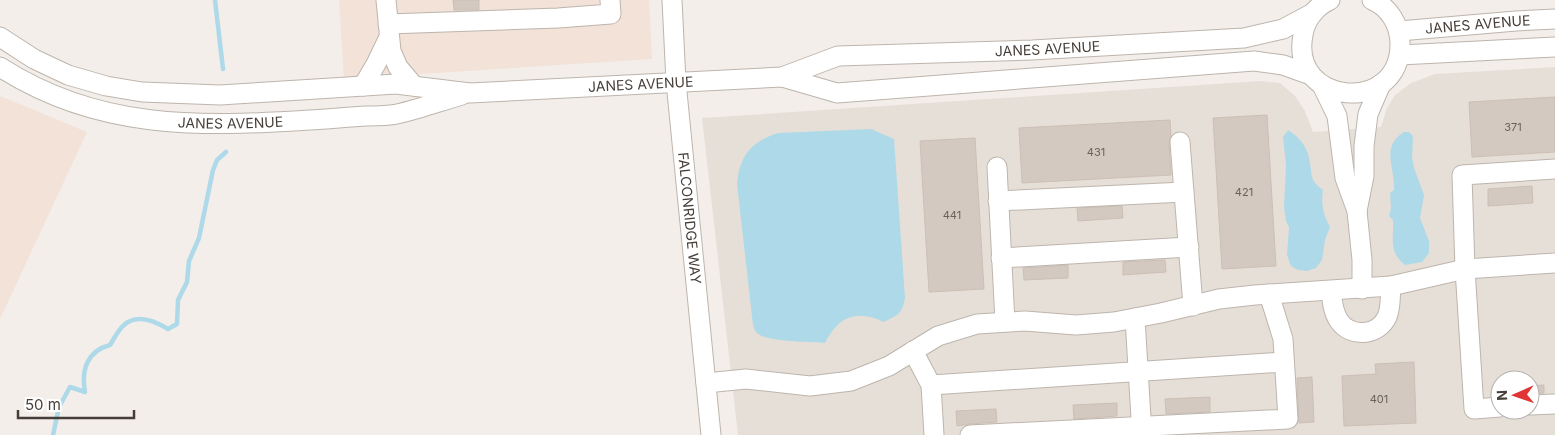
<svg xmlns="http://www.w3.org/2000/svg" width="1555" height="435" viewBox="0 0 1555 435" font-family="Inter,sans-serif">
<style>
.residential{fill:#e6dfd8;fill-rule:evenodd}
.commercial{fill:#f2e2d8}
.water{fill:#aed9e8}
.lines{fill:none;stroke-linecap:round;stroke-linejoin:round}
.stream{stroke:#aed9e8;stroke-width:4.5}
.building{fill:#d3c9c0;stroke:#cdbfb4}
.minor-casing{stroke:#bdb5ad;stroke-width:21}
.minor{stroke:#fff;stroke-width:19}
.labels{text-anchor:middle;stroke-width:4;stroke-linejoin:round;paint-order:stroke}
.number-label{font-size:11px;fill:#69615b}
.street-label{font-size:14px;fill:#463e39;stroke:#fff}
</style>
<rect width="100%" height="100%" fill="#f3eeea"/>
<path class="residential" d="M 1555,67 L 1555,435 L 738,435 L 702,118 L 1260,81 L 1280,83 L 1295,96 L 1305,111 L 1313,132 L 1381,127 L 1387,108 L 1395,95 L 1411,83 L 1435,74 ZM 1500,380 L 1530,380 L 1530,410 L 1500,410 Z"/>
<path class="commercial" d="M 339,0 L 649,0 L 652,59 L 344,79 Z
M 0,96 L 87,132 L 0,319 Z"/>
<path class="water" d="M 871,129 L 894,139 L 905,298 C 902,314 898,315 884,322 C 857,309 838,316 825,343 C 812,342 765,342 757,333 C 755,331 753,327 753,325 L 737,184 C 740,155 751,142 778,133 Z
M 1288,130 C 1298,136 1307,146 1309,158 C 1313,174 1308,179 1323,190 C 1321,205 1323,214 1330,227 L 1325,240 L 1322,260 L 1316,268 L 1307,271 L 1298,270 L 1291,266 L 1287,255 L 1289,227 L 1286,221 L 1284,207 L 1286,165 L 1283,137 Z
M 1404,132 L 1409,132 L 1413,136 L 1412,157 L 1414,168 L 1424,195 L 1420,218 L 1429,241 L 1429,253 L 1422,262 L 1405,265 C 1388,251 1394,240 1393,220 L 1389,216 L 1391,208 L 1390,193 L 1394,190 C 1395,166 1380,147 1404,132 Z"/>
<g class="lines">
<path class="stream" d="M 215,0 L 223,69
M 53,435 L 59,407 L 70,387 L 85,392 C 81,370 87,351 110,345 C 114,339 118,330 124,325 C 137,313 155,321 168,329 L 177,324 L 178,300 L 187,282 L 189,261 L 199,238 L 213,170 L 217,160 L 226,152"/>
</g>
<path class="building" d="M 453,0 L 479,0 L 479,10 L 454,10 Z
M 1555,97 L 1555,152 L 1472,157 L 1469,102 Z
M 1267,115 L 1276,266 L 1222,269 L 1213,118 Z
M 1170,120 L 1171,136 L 1169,143 L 1171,175 L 1022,183 L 1019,128 Z
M 975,138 L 984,289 L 929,292 L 920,141 Z
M 1532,186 L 1533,203 L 1488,206 L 1488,189 Z
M 1122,206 L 1123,218 L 1078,221 L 1077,208 Z
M 1165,260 L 1166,272 L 1123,275 L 1123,262 Z
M 1068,265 L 1068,278 L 1024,280 L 1023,268 Z
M 1414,362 L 1416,423 L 1344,426 L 1342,376 L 1376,374 L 1375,364 Z
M 1312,377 L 1314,422 L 1299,423 L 1297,378 Z
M 1544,385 L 1544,393 L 1530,394 L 1530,386 Z
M 1210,397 L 1210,412 L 1166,414 L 1165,399 Z
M 1117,403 L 1117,416 L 1074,419 L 1073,405 Z
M 996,409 L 997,422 L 969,424 L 957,426 L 956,411 Z"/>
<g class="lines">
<g class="minor-casing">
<g id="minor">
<path d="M 386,0 L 391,51 L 398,67 L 414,86"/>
<path id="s1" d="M 672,0 L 676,82 L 711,435"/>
<path d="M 1330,0 C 1316,6 1305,20 1303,35 C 1289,106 1402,116 1400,42 C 1399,24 1389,7 1372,0"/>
<path d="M 388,24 L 558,18 L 611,14 L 610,0"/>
<path id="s2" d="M 1399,31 L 1516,21 L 1555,19"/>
<path id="s3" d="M 0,37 L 34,59 L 68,75 L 106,86 L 142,92 L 220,95 L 396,84 L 470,93 L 782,77 L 838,56 L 1032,50 L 1244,38 L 1283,29 L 1313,13"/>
<path d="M 1400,55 L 1555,47"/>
<path id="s4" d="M 0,67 C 98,130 199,127 310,120 C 329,119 348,117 367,116 C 377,116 387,116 397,114 C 419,109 441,101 462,95"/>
<path d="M 782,77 L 837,93 L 1254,61 L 1283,65 L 1311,75"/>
<path d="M 1322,85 L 1337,116 L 1345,178 L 1357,211 L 1362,260 L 1362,289"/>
<path d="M 363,86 L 376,64 L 389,37"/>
<path d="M 1180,142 L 1193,306"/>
<path d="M 997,167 L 1005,322"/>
<path d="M 998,201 L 1184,192"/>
<path d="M 1357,211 L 1364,176 L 1364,146 L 1368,114 L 1381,84"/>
<path d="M 1001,258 L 1189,247"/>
<path d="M 1331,291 C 1332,301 1333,312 1339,321 C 1351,338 1378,336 1387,317 C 1391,308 1390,296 1391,286"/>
<path d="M 1135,318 L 1142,435"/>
<path d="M 913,351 L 931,385 L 934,435"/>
<path d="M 706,383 L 746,379 L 810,386 L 851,381 L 889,366 L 938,336 L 977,324 L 1025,321 L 1076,325 L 1114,322 L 1161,313 L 1219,299 L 1255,295 L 1391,286 L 1465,269 L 1555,263"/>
<path d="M 931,385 L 1284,362"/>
<path d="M 1530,405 L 1555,404"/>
<path d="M 1500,407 L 1474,409 L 1465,269 L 1462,175 L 1555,169"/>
<path d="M 970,435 L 1288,419 L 1283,339 L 1269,294"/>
</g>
</g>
<use href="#minor" class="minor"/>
</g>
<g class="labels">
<g class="number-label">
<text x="1513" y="131">371</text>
<text x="1096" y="156">431</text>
<text x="1244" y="196">421</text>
<text x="952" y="219">441</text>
<text x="1379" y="403">401</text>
</g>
<g class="street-label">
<text dy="5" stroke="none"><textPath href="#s2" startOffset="79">JANES AVENUE</textPath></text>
<text dy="5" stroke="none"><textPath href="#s3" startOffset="1065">JANES AVENUE</textPath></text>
<text dy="5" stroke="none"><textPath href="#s3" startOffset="654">JANES AVENUE</textPath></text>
<text dy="5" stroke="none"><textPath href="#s4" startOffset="241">JANES AVENUE</textPath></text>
<text dy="5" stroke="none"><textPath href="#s1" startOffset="219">FALCONRIDGE WAY</textPath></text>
</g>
</g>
<g transform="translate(1515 395) rotate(268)"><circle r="24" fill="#ffffff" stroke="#b5b2b0"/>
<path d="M0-4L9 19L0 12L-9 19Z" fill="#e03436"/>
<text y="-8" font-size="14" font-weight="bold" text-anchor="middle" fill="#463e39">N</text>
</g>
<path d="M18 410v8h116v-8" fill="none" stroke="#463e39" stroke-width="2.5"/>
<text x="25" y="410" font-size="15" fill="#463e39" stroke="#ffffff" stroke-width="4" paint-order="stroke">50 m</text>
</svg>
